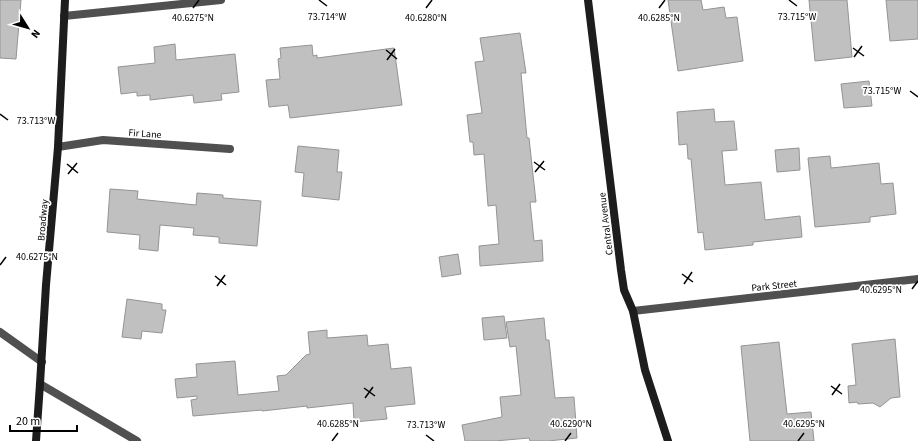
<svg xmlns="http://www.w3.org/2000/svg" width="918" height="441" viewBox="0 0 918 441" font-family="'Source Sans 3',sans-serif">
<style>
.building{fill:#c0c0c0;stroke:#949494}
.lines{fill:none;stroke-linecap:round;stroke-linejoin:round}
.street{stroke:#505050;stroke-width:8}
.secondary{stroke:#1d1d1d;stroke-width:8}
.ticks{fill:none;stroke:#000;stroke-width:1.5}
.labels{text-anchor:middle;stroke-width:3.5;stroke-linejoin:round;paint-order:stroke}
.street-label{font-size:10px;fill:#000;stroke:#fff}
.ticks-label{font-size:10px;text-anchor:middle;fill:#000;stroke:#fff;stroke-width:3.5;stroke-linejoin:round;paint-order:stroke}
</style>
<rect width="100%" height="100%" fill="#fff"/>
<path class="building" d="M 0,0 L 21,0 L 16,59 L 0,58 Z
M 668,0 L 701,0 L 703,10 L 724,7 L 726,18 L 737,17 L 743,61 L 678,71 Z
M 809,0 L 847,0 L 852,57 L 815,61 Z
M 886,0 L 918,0 L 918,39 L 890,41 Z
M 520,33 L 526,73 L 521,73 L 527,138 L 529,138 L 536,202 L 530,202 L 534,241 L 542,240 L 543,261 L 480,266 L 479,246 L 499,244 L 496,205 L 488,206 L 484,154 L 474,155 L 473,142 L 470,142 L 467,115 L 482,113 L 475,62 L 484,61 L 480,38 Z
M 175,44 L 176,60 L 235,54 L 239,92 L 221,94 L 222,100 L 194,103 L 193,95 L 150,100 L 150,95 L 137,96 L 137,92 L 121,94 L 118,67 L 155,63 L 154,47 Z
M 312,45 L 313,56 L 317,55 L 317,58 L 394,48 L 402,105 L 290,118 L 288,105 L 269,107 L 266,80 L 280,79 L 278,59 L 281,58 L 280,48 Z
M 869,81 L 872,106 L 844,108 L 841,84 Z
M 714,109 L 715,122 L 734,121 L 737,150 L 722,151 L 725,185 L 761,182 L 765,220 L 800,216 L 802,237 L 753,242 L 753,245 L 705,250 L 703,232 L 698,233 L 691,159 L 688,159 L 687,144 L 679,145 L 677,112 Z
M 298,146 L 339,150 L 337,172 L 342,172 L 339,200 L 302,196 L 304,173 L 295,172 Z
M 799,148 L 800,170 L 777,172 L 775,150 Z
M 830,156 L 831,168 L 879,163 L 881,184 L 893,183 L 896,214 L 870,217 L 870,222 L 815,227 L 808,158 Z
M 110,189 L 138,191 L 137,199 L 196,205 L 197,193 L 223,195 L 223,198 L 261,201 L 257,246 L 219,243 L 219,237 L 193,235 L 194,228 L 160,225 L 158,251 L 139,249 L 140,235 L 107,232 Z
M 458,254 L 461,274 L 442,277 L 439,257 Z
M 127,299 L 162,304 L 162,310 L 166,310 L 162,333 L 142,331 L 141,339 L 122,337 Z
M 504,316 L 507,338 L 484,340 L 482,318 Z
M 544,318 L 546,340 L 549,340 L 555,398 L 574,397 L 577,438 L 548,441 L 530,441 L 529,438 L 495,441 L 465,441 L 462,425 L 502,417 L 500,397 L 521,395 L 516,346 L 510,347 L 506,322 Z
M 327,330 L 327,338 L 367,335 L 368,346 L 388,344 L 391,369 L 411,367 L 415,404 L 385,407 L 387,419 L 354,422 L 353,403 L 307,408 L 307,406 L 262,411 L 262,410 L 193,416 L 191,400 L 197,399 L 197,396 L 177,398 L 175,379 L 197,377 L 196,364 L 235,361 L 238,395 L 279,391 L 277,376 L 286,375 L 306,355 L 310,354 L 308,332 Z
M 895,339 L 900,397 L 891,398 L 880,407 L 873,403 L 858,404 L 857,402 L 849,403 L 848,386 L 856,385 L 852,344 Z
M 779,342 L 787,414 L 811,412 L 814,441 L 750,441 L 741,346 Z"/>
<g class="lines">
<path class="street" d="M 64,16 L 221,0
M 58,147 L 103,140 L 230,149
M 633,311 L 918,279
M 0,332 L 42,362
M 40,384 L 137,441"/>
<path class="secondary" d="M 588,0 L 621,270 L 624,290 L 633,311 L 645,370 L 668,441
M 36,441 L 40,384 L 46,285 L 58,147 L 65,0"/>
</g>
<path class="ticks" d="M 319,0 L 327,6M 789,0 L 797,6M 193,8 L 199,0M 426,8 L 432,0M 659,8 L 665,0M 853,48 L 864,56M 386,50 L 397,59M 854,57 L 862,46M 387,60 L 395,49M 910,91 L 918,97M 0,114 L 8,120M 534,162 L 545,170M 67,164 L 78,173M 535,172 L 544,161M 68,174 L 77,163M 0,265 L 6,257M 682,274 L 693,282M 215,276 L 226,285M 684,284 L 692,272M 217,286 L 225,275M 912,289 L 918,281M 831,386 L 842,394M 364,388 L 375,396M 832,395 L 840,384M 365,398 L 373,387M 426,435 L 434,441M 332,441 L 338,433M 565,441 L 571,433M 798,441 L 804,433"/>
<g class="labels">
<g class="street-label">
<text transform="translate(145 133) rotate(4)" y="4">Fir Lane</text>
<text transform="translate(42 220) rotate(-85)" y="4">Broadway</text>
<text transform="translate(605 224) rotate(-97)" y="4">Central Avenue</text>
<text transform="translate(774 285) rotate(-6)" y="4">Park Street</text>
</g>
</g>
<g class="ticks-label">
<text x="797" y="20">73.715°W</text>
<text x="327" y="20">73.714°W</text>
<text x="193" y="21">40.6275°N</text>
<text x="426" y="21">40.6280°N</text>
<text x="659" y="21">40.6285°N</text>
<text x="882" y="94">73.715°W</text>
<text x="36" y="124">73.713°W</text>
<text x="37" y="260">40.6275°N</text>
<text x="881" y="293">40.6295°N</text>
<text x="338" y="427">40.6285°N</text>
<text x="571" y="427">40.6290°N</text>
<text x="804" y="427">40.6295°N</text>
<text x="426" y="428">73.713°W</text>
</g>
<g transform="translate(28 28) rotate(127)" stroke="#ffffff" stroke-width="3" paint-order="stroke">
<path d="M0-3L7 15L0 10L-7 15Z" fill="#000000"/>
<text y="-6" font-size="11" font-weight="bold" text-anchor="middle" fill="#000000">N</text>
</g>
<path d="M10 425v6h67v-6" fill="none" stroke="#000000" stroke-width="2"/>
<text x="16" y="425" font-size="12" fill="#000000" stroke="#ffffff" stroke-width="3" paint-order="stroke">20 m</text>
</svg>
